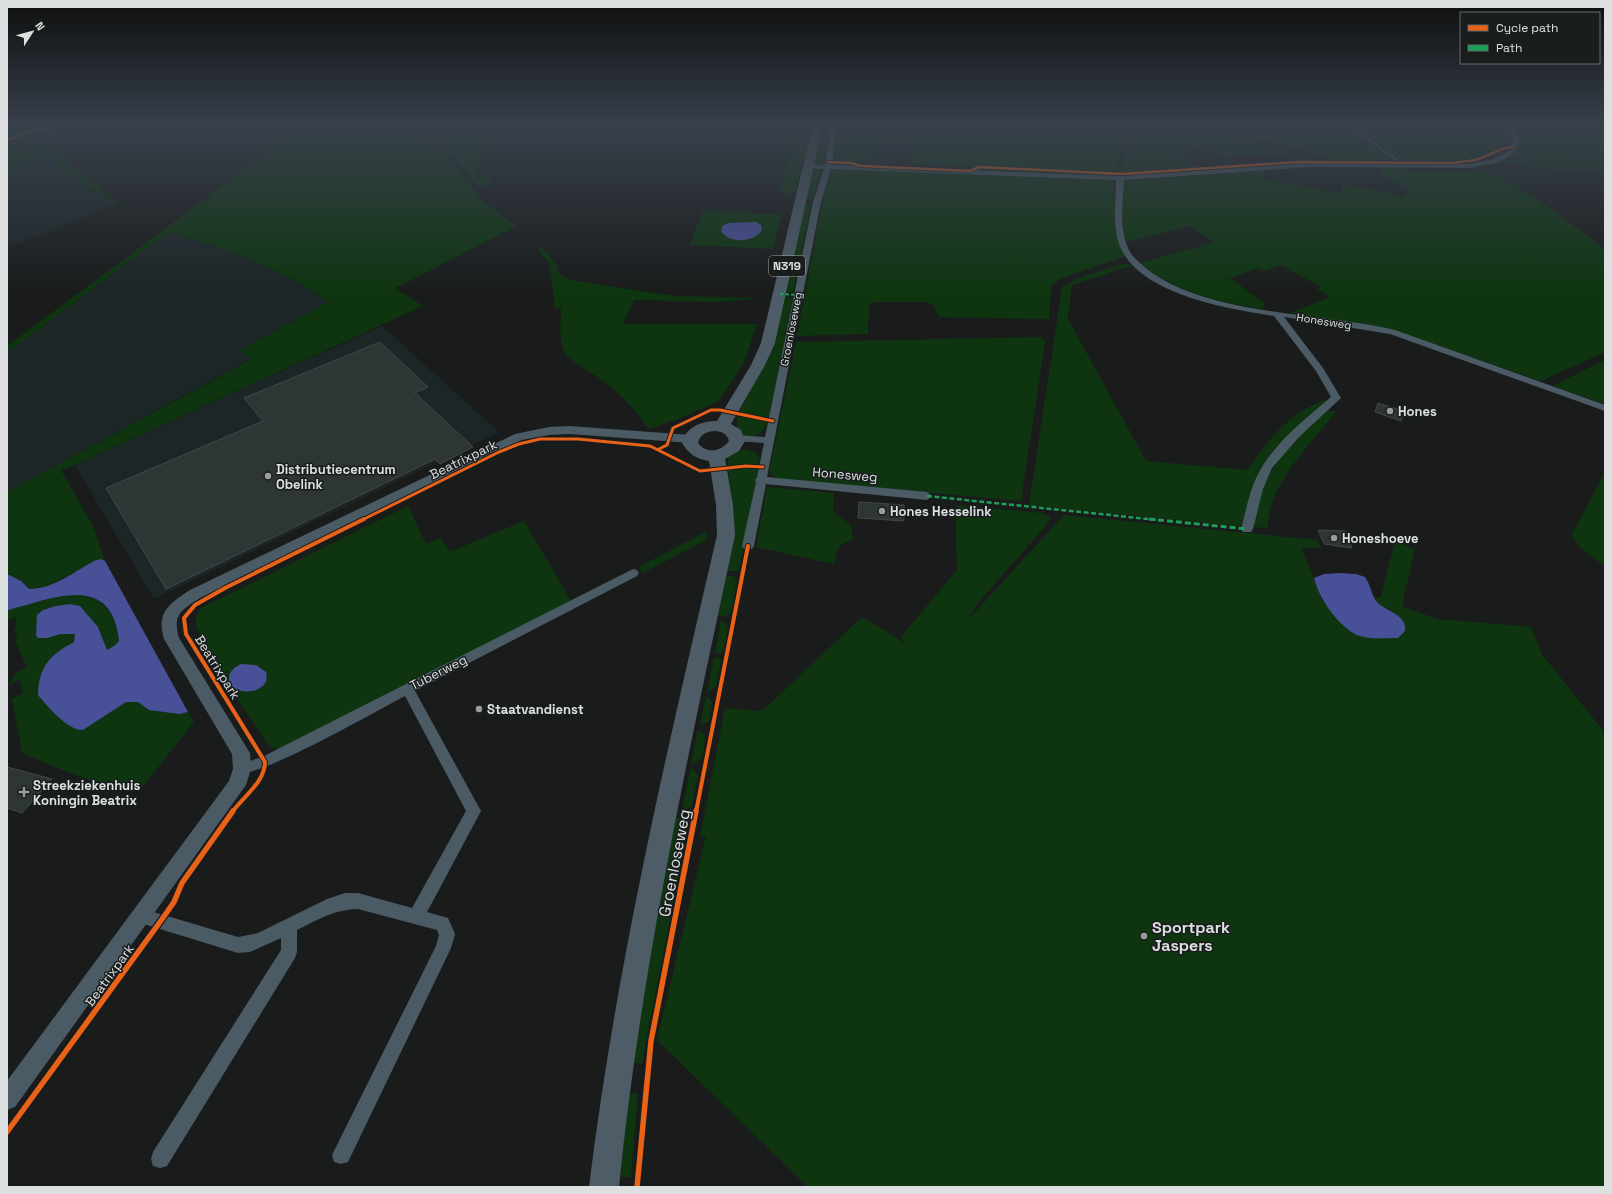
<svg xmlns="http://www.w3.org/2000/svg" width="1612" height="1194" viewBox="0 0 1612 1194" font-family="'Space Grotesk',sans-serif">
<style>
.built{fill:#1c2627}
.green{fill:#0e3510;fill-rule:evenodd}
.water{fill:#485097}
.lines{fill:none;stroke-linecap:round;stroke-linejoin:round}
.stream{stroke:#485097;stroke-width:2}
.building{fill:#2d3635;stroke:#454747}
.minor{fill:#4b5b66;fill-rule:evenodd}
.tertiary{fill:#4b5b66;fill-rule:evenodd}
.primary{fill:#4d5c67;fill-rule:evenodd}
.rail{stroke:#4f585d;stroke-width:2;stroke-dasharray:1 2.5;stroke-linecap:butt}
.quiet-far2{stroke:#1a9f57;stroke-width:2;stroke-dasharray:3.5 2;stroke-linecap:butt}
.quiet-far1{stroke:#1a9f57;stroke-width:2.5;stroke-dasharray:5 2.5;stroke-linecap:butt}
.quiet{stroke:#1a9f57;stroke-width:3;stroke-dasharray:6 3;stroke-linecap:butt}
.cycleway-far3-casing{stroke:#191d1d;stroke-width:4}
.cycleway-far2-casing{stroke:#191d1d;stroke-width:5}
.cycleway-far1-casing{stroke:#191d1d;stroke-width:6}
.cycleway-casing{stroke:#191d1d;stroke-width:8}
.cycleway-far3{stroke:#ea6118;stroke-width:2.5}
.cycleway-far2{stroke:#ea6118;stroke-width:3}
.cycleway-far1{stroke:#ea6118;stroke-width:4}
.cycleway{stroke:#ea6118;stroke-width:5.5}
.poi-dot{fill:#999b9c;stroke:#191d1d;stroke-width:1.5}
.labels{text-anchor:middle;stroke-width:3;stroke-linejoin:round;paint-order:stroke}
.far-street-label{font-size:11px;fill:#dde0e1;stroke:#191d1d}
.shield{fill:#191d1d;stroke:#a2a6a6;stroke-width:1}
.shield-label{font-size:12px;font-weight:bold;fill:#dde0e1}
.poi-label{font-size:13px;font-weight:bold;fill:#dde0e1;stroke:#191d1d;text-anchor:start}
.street-label{font-size:13px;fill:#dde0e1;stroke:#191d1d}
.near-street-label{font-size:16px;fill:#dde0e1;stroke:#191d1d}
.near-poi-label{font-size:16px;font-weight:bold;fill:#dde0e1;stroke:#191d1d;text-anchor:start}
</style>
<rect width="100%" height="100%" fill="#1a1c1c"/>
<path class="built" d="M 48,155 L 63,171 L 116,204 L 7,248 L 7,175 L 14,168 Z
M 169,232 L 226,249 L 305,285 L 328,302 L 239,351 L 252,358 L 7,492 L 7,353 Z
M 382,326 L 499,432 L 154,599 L 75,465 Z"/>
<path class="green" d="M 7,124 L 27,124 L 23,132 L 7,138 Z
M 306,124 L 398,124 L 412,131 L 440,148 L 484,202 L 516,226 L 395,288 L 423,306 L 75,465 L 61,470 L 93,526 L 105,561 L 101,559 L 48,586 L 29,589 L 21,581 L 7,574 L 7,492 L 252,359 L 239,351 L 328,302 C 281,267 224,249 169,232 L 7,353 L 7,346 Z
M 479,124 L 492,124 L 476,177 L 492,178 L 489,186 L 478,186 C 459,162 447,146 420,132 Z
M 797,124 L 812,124 L 795,192 L 791,194 L 783,193 L 780,191 Z
M 820,124 L 828,124 L 823,164 L 813,164 Z
M 837,124 L 1130,124 C 1120,137 1117,156 1117,172 L 911,164 L 913,143 L 877,142 L 875,162 L 834,160 Z
M 1137,124 L 1143,124 L 1137,132 L 1137,136 L 1146,134 L 1153,128 L 1153,124 L 1196,124 L 1195,127 L 1298,155 L 1278,154 L 1222,158 L 1205,144 L 1201,147 L 1178,154 L 1197,168 L 1121,173 L 1127,141 Z
M 1205,124 L 1505,124 L 1512,139 L 1510,146 L 1499,148 L 1471,159 L 1455,161 L 1338,160 Z
M 1512,124 L 1605,124 L 1605,158 L 1537,160 L 1511,157 C 1523,146 1520,137 1512,124 Z
M 28,133 L 38,133 L 16,154 L 45,144 L 119,203 L 116,204 L 63,171 L 48,156 L 14,168 L 7,175 L 7,140 Z
M 1509,159 L 1539,162 L 1605,160 L 1605,170 L 1553,169 L 1503,162 Z
M 812,168 L 821,169 L 812,200 L 805,200 Z
M 833,168 L 1113,180 L 1119,243 L 1126,256 L 1059,279 L 1051,287 L 1049,319 L 939,317 L 934,305 L 926,302 L 876,302 L 869,305 L 868,334 L 797,336 L 823,199 Z
M 979,168 L 1116,174 L 1116,176 L 972,171 Z
M 1385,168 L 1407,169 L 1413,172 L 1476,172 L 1477,169 C 1507,172 1577,229 1605,249 L 1605,274 L 1603,274 L 1605,277 L 1605,352 L 1541,381 L 1404,334 L 1290,313 L 1330,297 L 1317,289 L 1321,287 L 1281,265 L 1264,271 L 1259,268 L 1230,278 L 1264,303 L 1264,309 C 1219,302 1175,293 1140,263 L 1214,242 L 1190,226 L 1125,242 L 1124,239 L 1119,181 L 1263,171 L 1265,180 L 1342,193 L 1342,185 L 1387,192 L 1403,197 L 1409,189 L 1380,175 Z
M 804,204 L 811,205 L 793,292 L 785,293 Z
M 704,210 L 781,215 L 773,249 L 689,245 ZM 751,222 L 756,222 L 740,240 L 728,238 L 728,223 Z
M 542,247 L 556,265 L 560,275 L 571,280 L 674,296 L 757,298 L 720,302 L 634,300 L 623,324 L 757,324 L 744,362 L 725,392 L 717,402 L 678,419 L 648,429 C 636,409 620,393 602,380 C 593,373 569,361 565,353 C 558,340 561,322 561,308 L 555,309 L 550,265 L 538,249 Z
M 1123,264 L 1134,265 L 1072,285 L 1068,319 L 1146,461 L 1248,470 C 1267,440 1293,409 1328,399 L 1255,482 L 1241,526 L 1029,505 L 1062,287 L 1078,278 Z
M 784,296 L 793,298 L 769,416 L 765,418 L 739,412 L 768,357 Z
M 1041,337 L 1045,342 L 1021,501 L 778,479 L 769,472 L 796,342 Z
M 1605,360 L 1605,404 L 1553,386 Z
M 1329,410 L 1336,412 C 1311,444 1267,485 1268,528 L 1253,527 C 1255,517 1256,506 1259,496 C 1272,463 1299,430 1329,410 Z
M 739,415 L 767,421 C 763,445 728,439 739,415 Z
M 745,449 L 755,452 L 759,457 L 758,465 L 728,467 L 728,458 L 735,452 Z
M 748,467 L 756,468 L 758,470 L 740,566 L 738,571 L 725,571 L 733,515 L 728,469 Z
M 1605,472 L 1605,567 L 1582,549 L 1571,536 Z
M 767,487 L 834,493 L 833,511 L 851,526 L 853,540 C 837,544 838,549 834,564 L 756,547 Z
M 955,505 L 1041,513 L 1051,517 L 1044,528 L 977,604 L 968,620 L 1064,515 L 1318,540 L 1321,549 L 1301,547 L 1322,600 L 1348,627 L 1403,621 L 1378,603 L 1375,598 L 1381,597 L 1395,541 L 1415,549 L 1402,606 L 1437,619 L 1531,627 L 1541,653 L 1605,733 L 1605,1187 L 808,1187 L 657,1040 L 706,836 L 700,837 L 725,708 L 762,711 L 862,617 L 907,644 L 901,637 L 957,570 Z
M 408,506 L 426,544 L 441,538 L 450,552 L 524,521 L 571,601 L 282,750 L 270,747 L 224,680 L 196,626 L 196,617 L 201,608 Z
M 707,531 L 706,540 L 643,573 L 639,567 Z
M 725,576 L 734,576 L 737,581 L 731,613 L 725,616 L 716,616 Z
M 78,594 C 106,599 116,614 119,641 L 114,646 L 107,650 L 98,627 L 80,606 L 48,638 L 60,634 L 75,634 L 74,642 L 38,695 L 45,704 L 70,727 L 83,730 L 126,702 L 138,702 L 149,710 L 179,714 L 188,712 L 194,722 L 141,789 C 100,789 60,768 22,753 L 12,699 L 23,693 L 20,680 L 9,684 L 16,673 L 27,667 L 14,639 L 18,638 L 14,629 L 17,626 L 16,617 L 7,620 L 7,609 L 9,610 L 57,596 Z
M 721,621 L 728,625 L 724,649 L 720,653 L 715,653 Z
M 714,657 L 719,658 L 721,661 L 716,687 L 707,692 Z
M 706,696 L 709,698 L 712,702 L 709,721 L 700,726 Z
M 698,730 L 705,735 C 704,745 705,762 691,764 Z
M 690,769 L 693,769 L 698,775 L 692,806 L 682,812 Z
M 673,817 L 685,819 L 688,825 L 642,1064 L 635,1063 L 631,1056 Z
M 632,1093 L 638,1093 L 631,1177 L 621,1177 L 626,1103 L 628,1097 Z"/>
<path class="water" d="M 751,222 L 756,222 L 761,225 L 762,230 C 754,243 729,244 721,231 L 722,226 L 728,223 Z
M 101,559 L 105,561 L 188,712 L 179,714 L 149,710 L 138,702 L 126,702 L 83,730 C 68,731 47,706 38,695 C 39,666 50,655 74,642 L 75,634 L 60,634 L 48,638 L 38,638 L 36,635 L 37,615 L 43,610 L 56,606 L 70,604 L 80,606 L 98,627 L 107,650 L 114,646 L 119,641 C 112,572 53,598 9,610 L 7,609 L 7,574 L 21,581 L 29,589 C 53,589 74,572 94,561 Z
M 1340,573 L 1356,574 L 1365,577 C 1371,585 1371,596 1378,603 C 1388,612 1407,615 1405,631 L 1398,638 C 1385,638 1367,640 1355,634 C 1336,623 1319,598 1314,578 L 1324,574 Z
M 241,664 L 256,665 L 266,672 C 272,692 241,697 230,685 C 227,674 231,669 241,664 Z"/>
<g class="lines">
<path class="stream" d="M 1346,124 L 1397,160"/>
</g>
<path class="building" d="M 380,342 L 428,387 L 415,393 L 473,447 L 440,464 L 435,459 L 166,589 L 106,488 L 263,421 L 244,398 Z
M 1378,403 L 1404,411 L 1401,421 L 1375,412 Z
M 859,502 L 904,505 L 904,521 L 858,518 Z
M 1318,530 L 1345,531 L 1352,548 L 1324,544 Z
M 7,767 L 52,779 L 22,813 L 7,808 Z"/>
<g class="lines">
<path class="minor" d="M 831,124 L 837,124 L 832,165 L 1120,176 L 1310,163 L 1470,164 C 1485,161 1497,160 1510,150 L 1513,137 L 1505,124 L 1511,124 L 1519,137 L 1519,143 L 1515,152 L 1506,159 L 1496,163 L 1470,168 L 1310,167 L 1124,180 C 1123,203 1118,230 1130,252 C 1134,259 1141,263 1147,269 C 1207,316 1321,312 1395,330 L 1605,405 L 1605,411 L 1390,334 L 1284,317 L 1323,368 L 1341,398 L 1299,437 L 1272,468 L 1263,489 L 1253,529 L 1251,532 L 1243,532 L 1241,529 C 1246,511 1249,492 1257,476 C 1273,444 1304,420 1331,397 L 1316,371 L 1274,316 C 1228,309 1137,294 1119,244 C 1112,224 1116,201 1116,180 L 831,169 L 821,202 L 767,477 L 927,492 L 932,496 L 927,500 L 766,484 L 754,546 L 752,549 L 744,549 L 742,546 L 756,482 L 755,480 L 757,477 L 764,443 L 737,441 L 732,438 L 737,435 L 765,437 L 813,202 L 824,169 L 809,168 L 806,166 L 809,164 L 825,165 Z
M 633,569 L 637,570 L 639,573 L 637,576 L 415,691 L 481,811 L 427,912 L 448,918 L 455,934 L 451,948 L 348,1162 L 341,1164 L 334,1162 L 332,1155 L 436,946 L 439,935 L 437,930 L 358,909 C 335,909 317,920 297,930 L 297,952 L 295,958 L 167,1166 L 160,1168 L 153,1166 L 151,1159 L 153,1152 L 281,950 L 281,938 L 250,952 L 238,953 L 134,921 L 132,916 L 134,911 L 140,908 L 238,937 L 258,933 L 327,899 L 345,893 L 358,893 L 412,908 L 466,811 L 405,696 C 380,709 256,780 237,773 L 235,769 L 237,765 L 262,757 Z"/>
<path class="tertiary" d="M 570,426 L 691,435 L 695,436 L 697,439 L 695,442 L 691,443 L 570,434 L 549,435 L 522,440 L 200,598 C 182,610 172,614 179,638 L 250,753 L 251,769 L 246,785 L 15,1107 L 7,1110 L 7,1081 L 229,781 L 233,769 L 232,754 L 164,639 C 156,612 169,604 190,590 L 515,434 L 549,427 Z"/>
<path class="primary" d="M 813,124 L 823,124 L 775,343 L 765,365 L 731,424 L 741,430 L 745,441 L 739,451 L 725,459 L 733,505 L 735,535 C 689,751 641,967 619,1187 L 589,1187 C 616,966 667,751 717,535 L 716,505 L 709,461 C 696,459 689,454 682,443 C 686,427 701,421 717,421 L 751,365 L 761,343 ZM 716,431 C 723,432 727,434 729,441 C 721,452 706,454 698,443 C 700,434 707,431 716,431 Z"/>
<path class="rail" d="M 7,163 L 48,124"/>
<path class="quiet-far2" d="M 780,294 L 798,295"/>
<path class="quiet-far1" d="M 927,496 L 1158,520"/>
<path class="quiet" d="M 1149,519 L 1247,529"/>
<g class="cycleway-far3-casing">
<path id="cycleway-far3" d="M 7,140 L 29,131 L 48,130 L 54,124
M 828,162 L 850,163 L 862,166 L 970,171 L 979,167 L 1123,174 L 1298,162 L 1452,163 L 1476,160 L 1505,148 L 1515,147"/>
</g>
<g class="cycleway-far2-casing">
<path id="cycleway-far2" d="M 659,449 L 667,445 L 673,428 L 711,410 L 720,410 L 773,421
M 362,520 L 499,452 L 519,444 L 540,439 L 578,439 L 650,446 L 700,471 L 746,466 L 763,467"/>
</g>
<g class="cycleway-far1-casing">
<path id="cycleway-far1" d="M 232,812 C 243,797 265,782 265,762 L 186,634 L 184,618 L 195,605 L 225,588 L 364,519
M 696,812 L 748,546"/>
</g>
<g class="cycleway-casing">
<path id="cycleway" d="M 7,1132 L 160,922 L 174,902 L 182,883 L 233,811
M 637,1187 L 651,1041 L 696,811"/>
</g>
<use href="#cycleway-far3" class="cycleway-far3"/>
<use href="#cycleway-far2" class="cycleway-far2"/>
<use href="#cycleway-far1" class="cycleway-far1"/>
<use href="#cycleway" class="cycleway"/>
</g>
<linearGradient id="sky" x2="0" y2="1"><stop stop-color="#0e0f0f"/><stop offset="0.43" stop-color="#38404b"/><stop offset="1" stop-color="#38404b" stop-opacity="0"/></linearGradient>
<rect width="1612" height="291" fill="url(#sky)"/>
<g class="poi-dot">
<circle cx="1390" cy="411" r="4"/>
<circle cx="268" cy="476" r="4"/>
<circle cx="882" cy="511" r="4"/>
<circle cx="1334" cy="538" r="4"/>
<circle cx="479" cy="709" r="4"/>
<path d="M22 786h4v4h4v4h-4v4h-4v-4h-4v-4h4z"/>
<circle cx="1144" cy="936" r="4"/>
</g>
<g class="labels">
<g class="far-street-label">
<text transform="translate(1324 321) rotate(9)" y="4">Honesweg</text>
<text transform="translate(791 329) rotate(-79)" y="4">Groenloseweg</text>
</g>
<rect class="shield" x="769" y="256" width="36" height="20" rx="3"/>
<g class="shield-label">
<text x="787" y="270">N319</text>
</g>
<g class="poi-label">
<text x="1398" y="416">Hones</text>
<text x="276" y="474">Distributiecentrum<tspan x="276" dy="15">Obelink</tspan></text>
<text x="890" y="516">Hones Hesselink</text>
<text x="1342" y="543">Honeshoeve</text>
<text x="487" y="714">Staatvandienst</text>
<text x="33" y="790">Streekziekenhuis<tspan x="33" dy="15">Koningin Beatrix</tspan></text>
</g>
<g class="street-label">
<text transform="translate(463 459) rotate(-26)" y="5">Beatrixpark</text>
<text transform="translate(845 474) rotate(5)" y="5">Honesweg</text>
<text transform="translate(218 667) rotate(58)" y="5">Beatrixpark</text>
<text transform="translate(438 672) rotate(-27)" y="5">Tuberweg</text>
<text transform="translate(109 975) rotate(-54)" y="5">Beatrixpark</text>
</g>
<g class="near-street-label">
<text transform="translate(674 863) rotate(-79)" y="6">Groenloseweg</text>
</g>
<g class="near-poi-label">
<text x="1152" y="933">Sportpark<tspan x="1152" dy="18">Jaspers</tspan></text>
</g>
</g>
<rect width="1612" height="1194" fill="none" stroke="#dde0e1" stroke-width="16"/>
<rect x="1460" y="12" width="140" height="52" fill="#191d1d" stroke="#676b6b"/>
<rect x="1468" y="25" width="20" height="6" fill="#ea6118" stroke="#676b6b"/>
<text x="1496" y="32" font-size="12" fill="#dde0e1">Cycle path</text>
<rect x="1468" y="45" width="20" height="6" fill="#1a9f57" stroke="#676b6b"/>
<text x="1496" y="52" font-size="12" fill="#dde0e1">Path</text>
<g transform="translate(32 32) rotate(54)" stroke="#191d1d" stroke-width="3" paint-order="stroke">
<path d="M0-3L7 15L0 10L-7 15Z" fill="#dde0e1"/>
<text y="-6" font-size="11" font-weight="bold" text-anchor="middle" fill="#dde0e1">N</text>
</g>
</svg>
